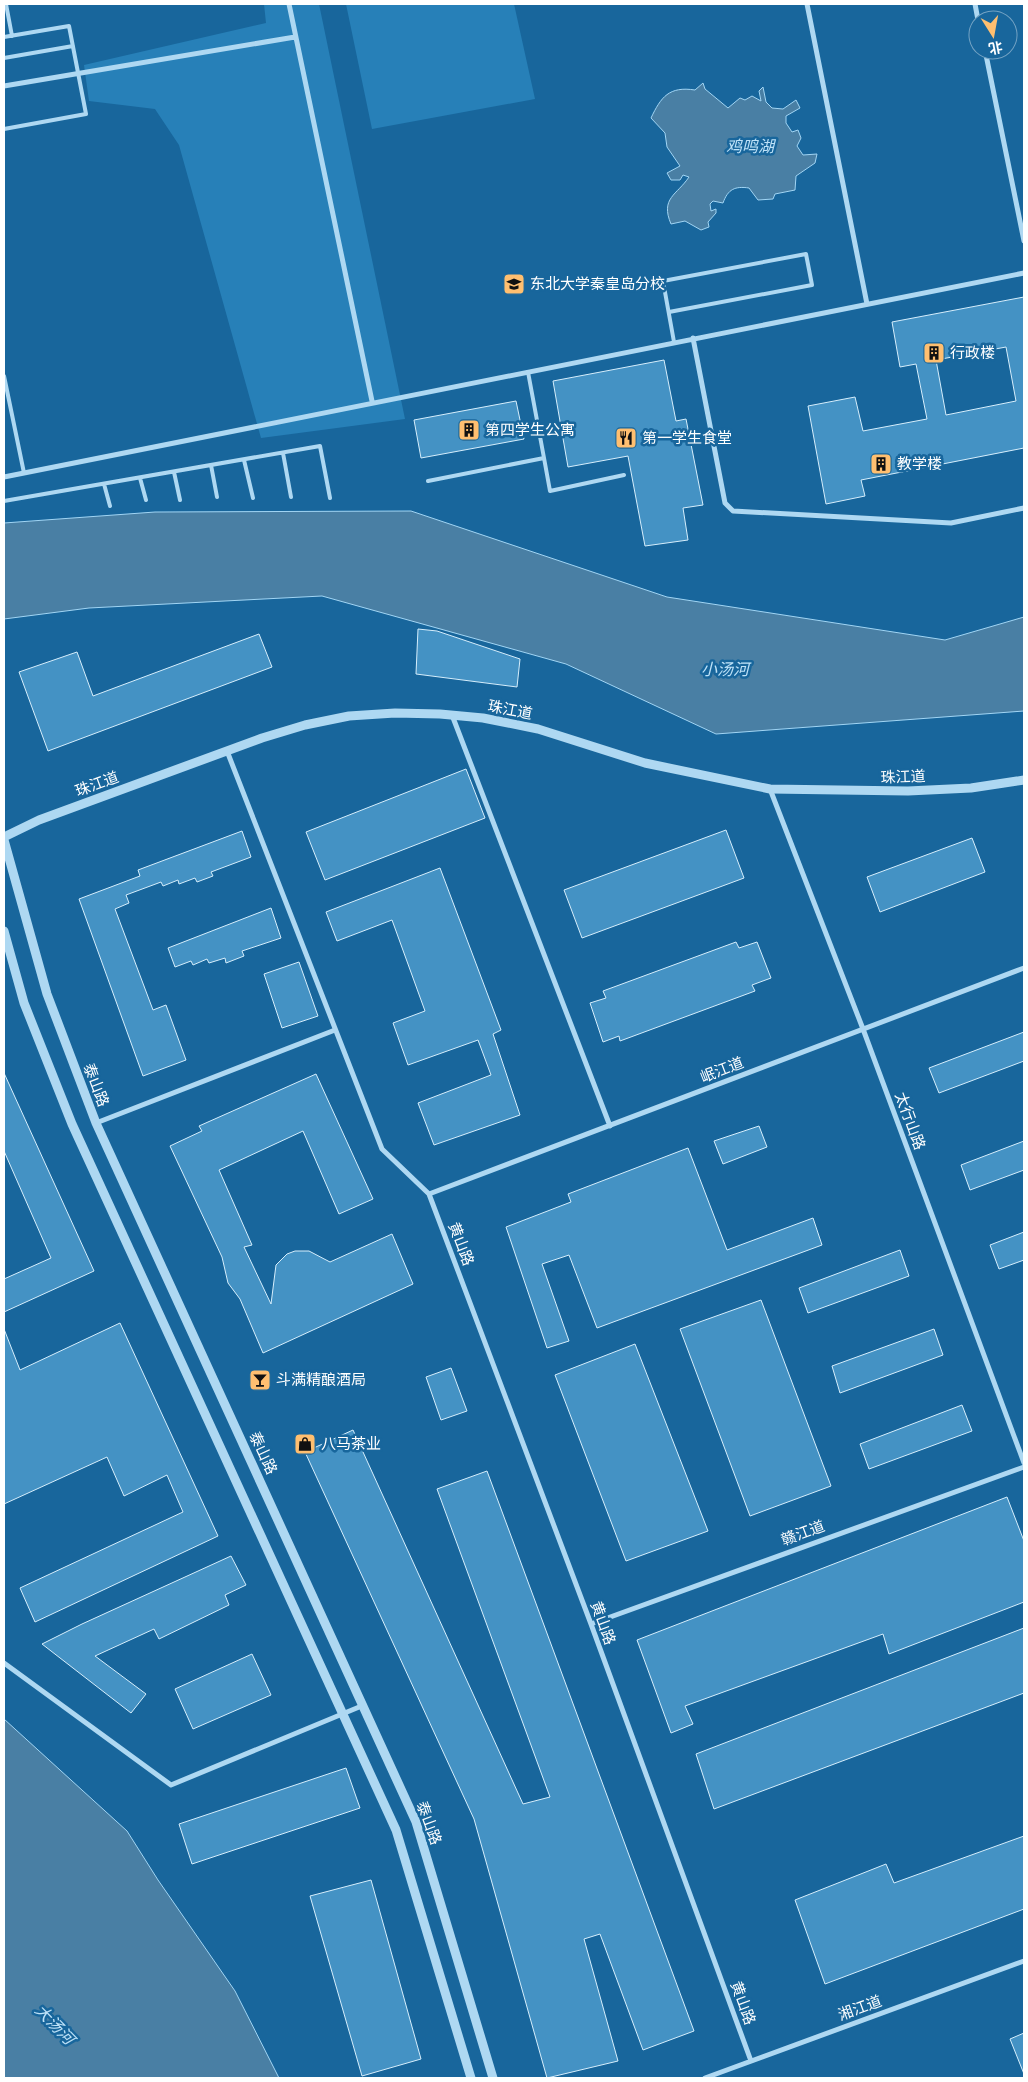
<svg xmlns="http://www.w3.org/2000/svg" width="1028" height="2082" viewBox="0 0 1028 2082" font-family="'Alegreya Sans','Noto Sans SC',sans-serif">
<style>
.green{fill:#2780b8}
.water{fill:#497fa4;stroke:#a1d5f4}
.building{fill:#4492c4;stroke:#d6eefc;fill-rule:evenodd}
.lines{fill:none;stroke-linecap:round;stroke-linejoin:round}
.service{stroke:#aed8f2;stroke-width:4}
.minor{stroke:#aed8f2;stroke-width:5}
.tertiary{stroke:#aed8f2;stroke-width:9}
.labels{text-anchor:middle;stroke-width:5;stroke-linejoin:round;paint-order:stroke}
.poi-label{font-size:15px;fill:#fff;stroke:#18669c;text-anchor:start}
.street-label{font-size:15px;fill:#fff;stroke:#18669c}
.water-label{font-size:16px;font-style:italic;fill:#bee2f8;stroke:#18669c}
</style>
<rect width="100%" height="100%" fill="#18669c"/>
<path class="green" d="M 264,4 L 319,4 L 405,419 L 261,438 L 179,145 L 155,109 L 89,101 L 84,65 L 266,23 Z
M 346,4 L 514,4 L 535,99 L 372,129 Z"/>
<path class="water" d="M 703,83 L 705,89 L 728,108 L 740,98 L 745,100 L 752,96 L 761,101 L 759,91 L 763,87 L 766,102 L 772,108 L 783,109 L 796,100 L 800,108 L 786,116 L 786,123 L 792,132 L 798,130 L 801,138 L 797,146 L 803,155 L 817,154 L 815,163 L 796,176 L 795,190 L 775,194 L 773,199 L 758,200 L 749,188 C 735,186 728,189 723,203 L 713,201 L 710,204 L 711,211 L 716,209 L 716,213 L 708,222 L 709,227 L 701,230 L 685,221 L 671,224 C 660,198 677,195 689,177 L 683,175 L 680,180 L 671,180 L 667,173 L 680,166 L 667,147 L 665,133 L 651,118 C 661,97 669,86 695,90 Z
M 411,511 L 667,597 L 945,640 L 1024,617 L 1024,711 L 716,734 L 566,664 L 322,596 L 89,608 L 4,619 L 4,523 L 155,512 Z
M 4,1719 L 127,1831 L 158,1880 L 235,1991 L 279,2078 L 4,2078 Z"/>
<path class="building" d="M 1024,297 L 1024,448 L 861,480 L 865,496 L 826,504 L 808,406 L 855,397 L 863,431 L 927,419 L 916,364 L 900,367 L 892,322 ZM 1006,347 L 1016,401 L 946,415 L 936,360 Z
M 664,360 L 676,421 L 686,419 L 703,505 L 683,508 L 688,540 L 645,546 L 628,456 L 568,467 L 553,381 Z
M 516,401 L 524,439 L 421,458 L 414,420 Z
M 418,629 L 437,631 L 520,659 L 517,687 L 416,674 Z
M 259,634 L 272,667 L 48,751 L 19,672 L 77,652 L 93,696 Z
M 466,769 L 485,818 L 325,880 L 306,832 Z
M 726,830 L 744,878 L 582,938 L 564,890 Z
M 242,831 L 251,857 L 211,872 L 213,876 L 197,882 L 195,878 L 179,884 L 178,880 L 163,886 L 161,882 L 126,895 L 129,903 L 115,909 L 153,1010 L 166,1005 L 186,1060 L 143,1076 L 79,899 L 140,876 L 138,870 Z
M 972,838 L 985,872 L 880,912 L 867,877 Z
M 440,868 L 501,1030 L 493,1034 L 520,1115 L 434,1145 L 418,1103 L 491,1075 L 478,1040 L 408,1065 L 393,1023 L 425,1011 L 392,920 L 337,941 L 326,912 Z
M 271,908 L 281,938 L 242,951 L 244,956 L 226,963 L 225,958 L 209,963 L 207,959 L 193,965 L 191,961 L 175,967 L 168,948 Z
M 736,942 L 739,948 L 757,942 L 771,978 L 752,985 L 755,991 L 620,1041 L 619,1036 L 603,1042 L 590,1003 L 606,998 L 603,991 Z
M 299,962 L 318,1016 L 282,1028 L 264,974 Z
M 1024,1032 L 1024,1061 L 939,1093 L 929,1068 Z
M 4,1073 L 94,1271 L 4,1312 L 4,1279 L 51,1258 L 4,1151 Z
M 316,1074 L 373,1199 L 339,1214 L 303,1131 L 219,1170 L 252,1245 L 244,1247 L 271,1304 L 276,1265 L 287,1254 L 295,1251 L 309,1251 L 330,1262 L 392,1234 L 413,1284 L 263,1353 L 240,1299 L 228,1283 L 222,1257 L 170,1146 L 202,1131 L 199,1126 Z
M 759,1126 L 767,1147 L 723,1164 L 714,1141 Z
M 1024,1141 L 1024,1170 L 970,1190 L 961,1165 Z
M 688,1148 L 727,1250 L 813,1218 L 822,1245 L 597,1328 L 569,1255 L 542,1264 L 569,1341 L 547,1348 L 506,1227 L 571,1202 L 568,1194 Z
M 1024,1232 L 1024,1260 L 999,1269 L 990,1245 Z
M 900,1250 L 909,1276 L 808,1313 L 799,1288 Z
M 761,1300 L 831,1486 L 750,1516 L 680,1329 Z
M 120,1323 L 218,1536 L 35,1622 L 20,1588 L 183,1512 L 167,1475 L 124,1496 L 107,1457 L 4,1504 L 4,1329 L 20,1370 Z
M 934,1329 L 943,1355 L 840,1393 L 832,1366 Z
M 635,1344 L 708,1531 L 626,1561 L 555,1375 Z
M 451,1368 L 467,1411 L 441,1420 L 426,1377 Z
M 962,1405 L 972,1431 L 869,1469 L 860,1444 Z
M 353,1430 L 523,1804 L 550,1797 L 437,1489 L 487,1471 L 694,2031 L 643,2050 L 600,1934 L 584,1939 L 618,2061 L 547,2078 L 474,1819 L 305,1452 Z
M 1007,1497 L 1024,1541 L 1024,1602 L 889,1654 L 883,1634 L 685,1706 L 693,1724 L 671,1733 L 637,1640 Z
M 231,1556 L 246,1585 L 225,1595 L 229,1605 L 159,1639 L 154,1629 L 95,1656 L 146,1694 L 131,1713 L 42,1644 L 82,1624 Z
M 1024,1628 L 1024,1693 L 714,1809 L 696,1754 Z
M 252,1654 L 271,1695 L 193,1729 L 175,1689 Z
M 346,1768 L 360,1808 L 192,1864 L 179,1824 Z
M 1024,1836 L 1024,1909 L 825,1984 L 795,1900 L 886,1864 L 894,1883 Z
M 371,1880 L 421,2059 L 362,2076 L 310,1896 Z
M 1024,2033 L 1024,2074 L 1010,2039 Z"/>
<g class="lines">
<path class="service" d="M 6,4 L 12,36
M 4,37 L 69,26 L 86,114 L 4,129
M 4,58 L 73,46
M 669,312 L 812,285 L 806,254 L 663,281 L 674,342
M 4,376 L 24,473
M 283,453 L 291,497
M 544,458 L 550,491 L 624,475
M 244,460 L 253,498
M 211,465 L 217,497
M 174,472 L 180,500
M 140,478 L 146,500
M 428,481 L 544,458 L 528,372
M 104,484 L 110,506
M 4,501 L 320,446 L 330,498"/>
<path class="minor" d="M 289,4 L 372,401
M 807,4 L 867,304
M 975,4 L 978,20
M 985,50 L 1024,241
M 4,86 L 295,37
M 693,338 L 725,503 L 733,511 L 951,523 L 1024,508
M 4,477 L 1024,273
M 452,715 L 610,1126
M 227,751 L 382,1149 L 429,1194 L 591,1624 L 751,2061
M 770,789 L 863,1029 L 1024,1463
M 96,1123 L 335,1030
M 429,1194 L 1024,968
M 591,1624 L 1024,1467
M 4,1663 L 171,1785 L 364,1705
M 705,2078 L 1024,1961"/>
<path class="tertiary" d="M 4,837 L 39,820 L 262,738 L 305,725 L 349,716 L 395,713 L 440,714 L 483,718 L 538,729 L 645,763 L 770,789 L 908,791 L 971,788 L 1024,780
M 4,840 L 47,994 L 96,1123 L 416,1822 L 493,2078
M 4,931 L 24,1003 L 72,1124 L 396,1830 L 471,2078"/>
</g>
<defs>
<g id="university-square" transform="scale(1.125)"><rect x="-9" y="-9" width="18" height="18" rx="4" fill="#ffbf70" stroke="#18669c"/><path d="M0-5L7-2L0 1L-7-2ZM-4 1L0 2.5L4 1V4Q0 6-4 4Z" fill="#111"/></g>
<g id="building-square" transform="scale(1.125)"><rect x="-9" y="-9" width="18" height="18" rx="4" fill="#ffbf70" stroke="#18669c"/><path d="M-4-6H4V6H1V3H-1V6H-4ZM-2.5-4.3h1.7v1.8h-1.7ZM.8-4.3h1.7v1.8H.8ZM-2.5-1h1.7V.8h-1.7ZM.8-1h1.7V.8H.8Z" fill="#111"/></g>
<g id="restaurant-square" transform="scale(1.125)"><rect x="-9" y="-9" width="18" height="18" rx="4" fill="#ffbf70" stroke="#18669c"/><path d="M-5-6h1v4h1v-4h1v4h1v-4h1v5L-1.5 .5V6h-2V.5L-5-1ZM5-6V6H3V1.5H1.5Q1.5-4 5-6Z" fill="#111"/></g>
<g id="bar-square" transform="scale(1.125)"><rect x="-9" y="-9" width="18" height="18" rx="4" fill="#ffbf70" stroke="#18669c"/><path d="M-6-5H6L.8 .8V4.5H3.5V6h-7V4.5H-.8V.8Z" fill="#111"/></g>
<g id="shop-square" transform="scale(1.125)"><rect x="-9" y="-9" width="18" height="18" rx="4" fill="#ffbf70" stroke="#18669c"/><path d="M-5-2.5h2.3a2.7 3.5 0 0 1 5.4 0H5L5.5 6h-11ZM-1.5-2.5h3a1.5 2.3 0 0 0-3 0Z" fill="#111"/></g>
</defs>
<g fill-rule="evenodd">
<use href="#university-square" x="514" y="284"/>
<use href="#building-square" x="934" y="353"/>
<use href="#building-square" x="469" y="430"/>
<use href="#restaurant-square" x="626" y="438"/>
<use href="#building-square" x="881" y="464"/>
<use href="#bar-square" x="260" y="1380"/>
<use href="#shop-square" x="305" y="1444"/>
</g>
<g class="labels">
<g class="poi-label">
<text x="530" y="289">东北大学秦皇岛分校</text>
<text x="950" y="358">行政楼</text>
<text x="485" y="435">第四学生公寓</text>
<text x="642" y="443">第一学生食堂</text>
<text x="897" y="469">教学楼</text>
<text x="276" y="1385">斗满精酿酒局</text>
<text x="321" y="1449">八马茶业</text>
</g>
<g class="street-label">
<text transform="translate(510 710) rotate(11)" y="5">珠江道</text>
<text transform="translate(903 777) rotate(-2)" y="5">珠江道</text>
<text transform="translate(97 784) rotate(-20)" y="5">珠江道</text>
<text transform="translate(722 1070) rotate(-21)" y="5">岷江道</text>
<text transform="translate(96 1085) rotate(69)" y="5">泰山路</text>
<text transform="translate(910 1121) rotate(70)" y="5">太行山路</text>
<text transform="translate(461 1244) rotate(69)" y="5">黄山路</text>
<text transform="translate(263 1453) rotate(65)" y="5">泰山路</text>
<text transform="translate(803 1533) rotate(-20)" y="5">赣江道</text>
<text transform="translate(603 1623) rotate(70)" y="5">黄山路</text>
<text transform="translate(429 1823) rotate(70)" y="5">泰山路</text>
<text transform="translate(743 2003) rotate(70)" y="5">黄山路</text>
<text transform="translate(860 2008) rotate(-20)" y="5">湘江道</text>
</g>
<g class="water-label">
<text x="750" y="152">鸡鸣湖</text>
<text x="725" y="675">小汤河</text>
<text transform="translate(55 2024) rotate(46)" y="6">大汤河</text>
</g>
</g>
<rect width="1028" height="2082" fill="none" stroke="#ffffff" stroke-width="10"/>
<g transform="translate(993 35) rotate(169)"><circle r="24" fill="#18669c" stroke="#74a3c4"/>
<path d="M0-4L9 19L0 12L-9 19Z" fill="#ffbf70"/>
<text y="-8" font-size="14" font-weight="bold" text-anchor="middle" fill="#ffffff">北</text>
</g>
</svg>
